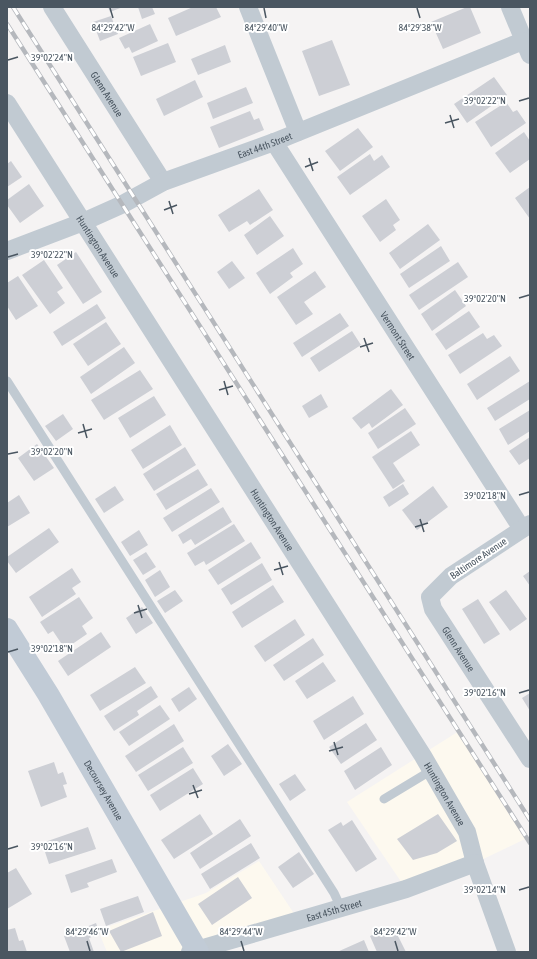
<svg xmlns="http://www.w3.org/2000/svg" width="537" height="959" viewBox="0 0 537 959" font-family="'Asap Condensed',sans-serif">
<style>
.commercial{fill:#fdf9ef}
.building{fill:#cdcfd5}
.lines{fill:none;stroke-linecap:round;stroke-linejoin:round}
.lane{stroke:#c1cad2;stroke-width:9}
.street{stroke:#c1cad2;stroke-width:18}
.secondary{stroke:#c1cbd6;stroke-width:22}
.rail-casing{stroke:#b5b8bd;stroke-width:4.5}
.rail{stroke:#fff;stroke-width:3;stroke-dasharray:9;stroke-linecap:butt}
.ticks{fill:none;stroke:#4a5661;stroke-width:1.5}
.labels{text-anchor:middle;stroke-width:4;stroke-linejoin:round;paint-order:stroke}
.street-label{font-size:10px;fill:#4a5661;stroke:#fff}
.ticks-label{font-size:10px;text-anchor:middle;fill:#4a5661;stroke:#fff;stroke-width:4;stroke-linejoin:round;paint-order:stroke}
</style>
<rect width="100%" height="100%" fill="#f5f3f3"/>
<path class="commercial" d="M 459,731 L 527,838 L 475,863 L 406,889 L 347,802 Z
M 259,861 L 299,921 L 190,952 L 107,952 L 98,930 L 206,893 Z"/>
<path class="building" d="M 108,7 L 123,7 L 110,12 Z
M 138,7 L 152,7 L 155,14 L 142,19 Z
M 193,7 L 216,7 L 221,17 L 176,36 L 168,18 Z
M 467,7 L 470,7 L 481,33 L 443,49 L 431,22 Z
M 111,16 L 118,34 L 100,41 L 93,22 Z
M 150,24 L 158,41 L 132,53 L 129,47 L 125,49 L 119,38 Z
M 332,40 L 350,85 L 319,96 L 302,51 Z
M 168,43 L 176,62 L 141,76 L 133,57 Z
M 225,45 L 231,62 L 198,75 L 191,59 Z
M 494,77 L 507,95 L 467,123 L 454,104 Z
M 195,80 L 203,97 L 164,116 L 156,99 Z
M 246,87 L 253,103 L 213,119 L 207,103 Z
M 506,102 L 513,112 L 517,110 L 526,123 L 491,147 L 475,122 Z
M 250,111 L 254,120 L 259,118 L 264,130 L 219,148 L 210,127 Z
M 358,128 L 373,147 L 340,171 L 325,151 Z
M 524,132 L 530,141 L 530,159 L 510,173 L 495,153 Z
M 370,154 L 374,161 L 382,155 L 390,167 L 350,195 L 337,177 Z
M 11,161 L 22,177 L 7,187 L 7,164 Z
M 29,184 L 44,206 L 20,223 L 7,205 L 7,200 Z
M 530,187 L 530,219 L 515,198 Z
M 259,189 L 273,210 L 250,225 L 247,221 L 229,232 L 218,215 Z
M 386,199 L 400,220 L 393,225 L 396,230 L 380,242 L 362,216 Z
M 270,216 L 284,236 L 257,255 L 244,235 Z
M 428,224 L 440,240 L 400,269 L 389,253 Z
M 441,246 L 450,261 L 409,288 L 400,274 Z
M 293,248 L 303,264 L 290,273 L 293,277 L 270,294 L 256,273 Z
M 76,252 L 102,292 L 83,304 L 57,265 Z
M 44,260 L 63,288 L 57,292 L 65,303 L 50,314 L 22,275 Z
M 232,261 L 245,278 L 229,289 L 217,272 Z
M 458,262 L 468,277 L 419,310 L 409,295 Z
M 315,271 L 326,287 L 304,302 L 313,314 L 296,325 L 277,297 Z
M 18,276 L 38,306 L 16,320 L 7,306 L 7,283 Z
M 455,290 L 466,306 L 432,331 L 421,314 Z
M 97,304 L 106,318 L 62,346 L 53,332 Z
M 469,311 L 480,327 L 446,350 L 435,334 Z
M 340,313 L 349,326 L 302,357 L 293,343 Z
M 106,322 L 121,344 L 88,366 L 73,344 Z
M 352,331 L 361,345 L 319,372 L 310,358 Z
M 483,333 L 487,339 L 494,335 L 502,346 L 460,374 L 448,355 Z
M 124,347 L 135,363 L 91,394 L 80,377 Z
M 510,356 L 520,371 L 477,400 L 467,384 Z
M 140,370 L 153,389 L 104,420 L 91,400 Z
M 530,381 L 530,399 L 495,421 L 487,408 Z
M 391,389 L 403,405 L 372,428 L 369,423 L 361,429 L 352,418 Z
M 321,394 L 328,407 L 309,418 L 302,406 Z
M 154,396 L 166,415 L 130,438 L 118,418 Z
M 405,408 L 416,424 L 378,449 L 368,433 Z
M 530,410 L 530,431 L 508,445 L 499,429 Z
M 63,414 L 73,429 L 56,441 L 45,426 Z
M 170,425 L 182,445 L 143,469 L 131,450 Z
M 411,431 L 420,445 L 393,463 L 405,481 L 393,489 L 372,457 Z
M 530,437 L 530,458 L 519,465 L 509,451 Z
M 37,444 L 54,468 L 34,481 L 18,458 Z
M 185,447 L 196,465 L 154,491 L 143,474 Z
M 198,469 L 208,485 L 166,510 L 156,494 Z
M 403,484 L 409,494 L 389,507 L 383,497 Z
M 115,486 L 124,500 L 104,513 L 95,499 Z
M 433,486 L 448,507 L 417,530 L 402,510 Z
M 211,488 L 220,502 L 172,532 L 163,518 Z
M 19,495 L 30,513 L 7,527 L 7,503 Z
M 223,507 L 232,522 L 195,545 L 191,539 L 183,544 L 178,535 Z
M 234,524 L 245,541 L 206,565 L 204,561 L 195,566 L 187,553 Z
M 49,528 L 59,542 L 16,573 L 7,561 L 7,557 Z
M 139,530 L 148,545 L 130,556 L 121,542 Z
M 251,542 L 261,558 L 218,585 L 208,570 Z
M 146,552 L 156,567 L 143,575 L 133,560 Z
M 262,563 L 272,580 L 231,605 L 221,589 Z
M 72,568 L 81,582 L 72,588 L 76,594 L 42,617 L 29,597 Z
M 160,570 L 170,587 L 155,597 L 145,580 Z
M 530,571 L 530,586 L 523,576 Z
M 273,585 L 284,602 L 242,628 L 232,612 Z
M 175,590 L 183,601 L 165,613 L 157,601 Z
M 506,590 L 527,619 L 510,631 L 489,602 Z
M 79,597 L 93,618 L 82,626 L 87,634 L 65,649 L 53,631 L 48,634 L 40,622 Z
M 478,599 L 500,634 L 484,644 L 462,609 Z
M 142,607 L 153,623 L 136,634 L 126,618 Z
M 295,619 L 305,635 L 265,662 L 254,646 Z
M 101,632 L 111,647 L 68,676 L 58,661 Z
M 313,638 L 324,655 L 284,681 L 273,665 Z
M 323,662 L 336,681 L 307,699 L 295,681 Z
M 135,667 L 146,683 L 100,711 L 90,695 Z
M 151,686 L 158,697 L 137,711 L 139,715 L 114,731 L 104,716 Z
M 189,687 L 197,699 L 179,712 L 171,699 Z
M 530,693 L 530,711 L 522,698 Z
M 353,696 L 364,714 L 324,740 L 313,721 Z
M 160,705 L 170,719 L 129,746 L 119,732 Z
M 366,723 L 377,740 L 341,764 L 329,747 Z
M 174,724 L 184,741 L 136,772 L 125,756 Z
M 228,744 L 242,764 L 224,776 L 211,756 Z
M 183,747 L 193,763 L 148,791 L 138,775 Z
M 381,747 L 392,765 L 355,790 L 344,771 Z
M 54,762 L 58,774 L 63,772 L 67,784 L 63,785 L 67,797 L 41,807 L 28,771 Z
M 193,768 L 203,784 L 160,811 L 150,795 Z
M 295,774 L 306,790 L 290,801 L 279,784 Z
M 200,814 L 213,834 L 174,859 L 161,840 Z
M 438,814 L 457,841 L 437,853 L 413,860 L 397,839 Z
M 240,819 L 251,836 L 200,869 L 190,853 Z
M 352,820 L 377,859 L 356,872 L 328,830 L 341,822 L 343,826 Z
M 88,827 L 96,849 L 49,864 L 42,843 Z
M 251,843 L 260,858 L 210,889 L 201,874 Z
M 299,852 L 314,874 L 293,888 L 278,867 Z
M 112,859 L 117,872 L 87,883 L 89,887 L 71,893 L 65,875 Z
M 16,868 L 32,894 L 7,909 L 7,873 Z
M 238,877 L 252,898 L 212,925 L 198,904 Z
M 138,896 L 144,912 L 106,926 L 100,909 Z
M 153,912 L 162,936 L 121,952 L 109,931 Z
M 96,923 L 100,934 L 89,938 L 94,952 L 70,952 L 64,936 Z
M 15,928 L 19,941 L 23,940 L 27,952 L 7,952 L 7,930 Z
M 387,928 L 390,935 L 396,932 L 406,952 L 377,952 L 370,936 Z
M 364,940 L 369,952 L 337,952 Z"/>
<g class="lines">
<path class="lane" d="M 7,381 L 334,893 L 341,908
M 384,799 L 432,770"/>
<g class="street">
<path id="s1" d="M 52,7 L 163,182"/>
<path d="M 248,7 L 298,132"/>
<path d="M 510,7 L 530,55"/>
<path id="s2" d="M 7,103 L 423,756 L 467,832 L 475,863 L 507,952"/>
<path id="s3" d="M 274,142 L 522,529"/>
<path id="s4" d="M 7,251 L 83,222 L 121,205 L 163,182 L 274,142 L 523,41"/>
<path id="s5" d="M 530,524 L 451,576 L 430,597 L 433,609 L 530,759"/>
<path id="s6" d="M 190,952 L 406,889 L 475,863"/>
</g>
<path class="secondary" id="s7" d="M 7,629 L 48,694 L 198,952"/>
<g class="rail-casing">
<path id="rail" d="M 13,7 L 530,820
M 7,24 L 530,843"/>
</g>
<use href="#rail" class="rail"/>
</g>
<path class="ticks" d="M 110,8 L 113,18M 264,8 L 266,18M 417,8 L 420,18M 8,60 L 18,57M 519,101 L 529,98M 450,115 L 454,128M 445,123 L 459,119M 309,158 L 313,171M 305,167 L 318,162M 169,201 L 173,214M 164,210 L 177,205M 8,257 L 18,254M 519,298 L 529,295M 364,338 L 369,352M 360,347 L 373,343M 224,381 L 228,395M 219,390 L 233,386M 83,424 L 87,438M 78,433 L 92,429M 8,454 L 18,452M 519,495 L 529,492M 420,519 L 424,532M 415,527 L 428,523M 279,562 L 283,575M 274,570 L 288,566M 138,605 L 142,618M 134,613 L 147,609M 8,652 L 18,649M 519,693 L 529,690M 334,742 L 338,755M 329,751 L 343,747M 193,785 L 198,798M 189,794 L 202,790M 8,849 L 18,846M 519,890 L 529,887M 87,941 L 90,951M 241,941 L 244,951M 395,941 L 398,951"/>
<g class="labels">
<g class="street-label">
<text dy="4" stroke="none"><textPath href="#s1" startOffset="103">Glenn Avenue</textPath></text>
<text dy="4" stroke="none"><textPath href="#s4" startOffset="279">East 44th Street</textPath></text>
<text dy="4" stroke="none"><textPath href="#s2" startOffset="170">Huntington Avenue</textPath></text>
<text dy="4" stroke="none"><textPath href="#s3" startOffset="230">Vermont Street</textPath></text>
<text dy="4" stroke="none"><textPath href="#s2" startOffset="494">Huntington Avenue</textPath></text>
<text transform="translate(478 558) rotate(-34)" y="4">Baltimore Avenue</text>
<text dy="4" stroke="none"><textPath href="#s5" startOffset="184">Glenn Avenue</textPath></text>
<text dy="4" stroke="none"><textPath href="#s7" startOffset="188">Decoursey Avenue</textPath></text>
<text dy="4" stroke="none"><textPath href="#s2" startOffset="818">Huntington Avenue</textPath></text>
<text dy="4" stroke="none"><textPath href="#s6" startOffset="150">East 45th Street</textPath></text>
</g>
</g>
<g class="ticks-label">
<text x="113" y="31">84°29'42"W</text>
<text x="266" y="31">84°29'40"W</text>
<text x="420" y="31">84°29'38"W</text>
<text x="52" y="61">39°02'24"N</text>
<text x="485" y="104">39°02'22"N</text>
<text x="52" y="258">39°02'22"N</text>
<text x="485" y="302">39°02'20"N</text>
<text x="52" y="455">39°02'20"N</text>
<text x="485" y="499">39°02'18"N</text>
<text x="52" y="652">39°02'18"N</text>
<text x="485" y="696">39°02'16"N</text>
<text x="52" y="850">39°02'16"N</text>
<text x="485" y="893">39°02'14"N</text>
<text x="87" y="935">84°29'46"W</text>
<text x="241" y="935">84°29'44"W</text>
<text x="395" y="935">84°29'42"W</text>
</g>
<rect width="537" height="959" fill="none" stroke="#4a5661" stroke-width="16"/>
</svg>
